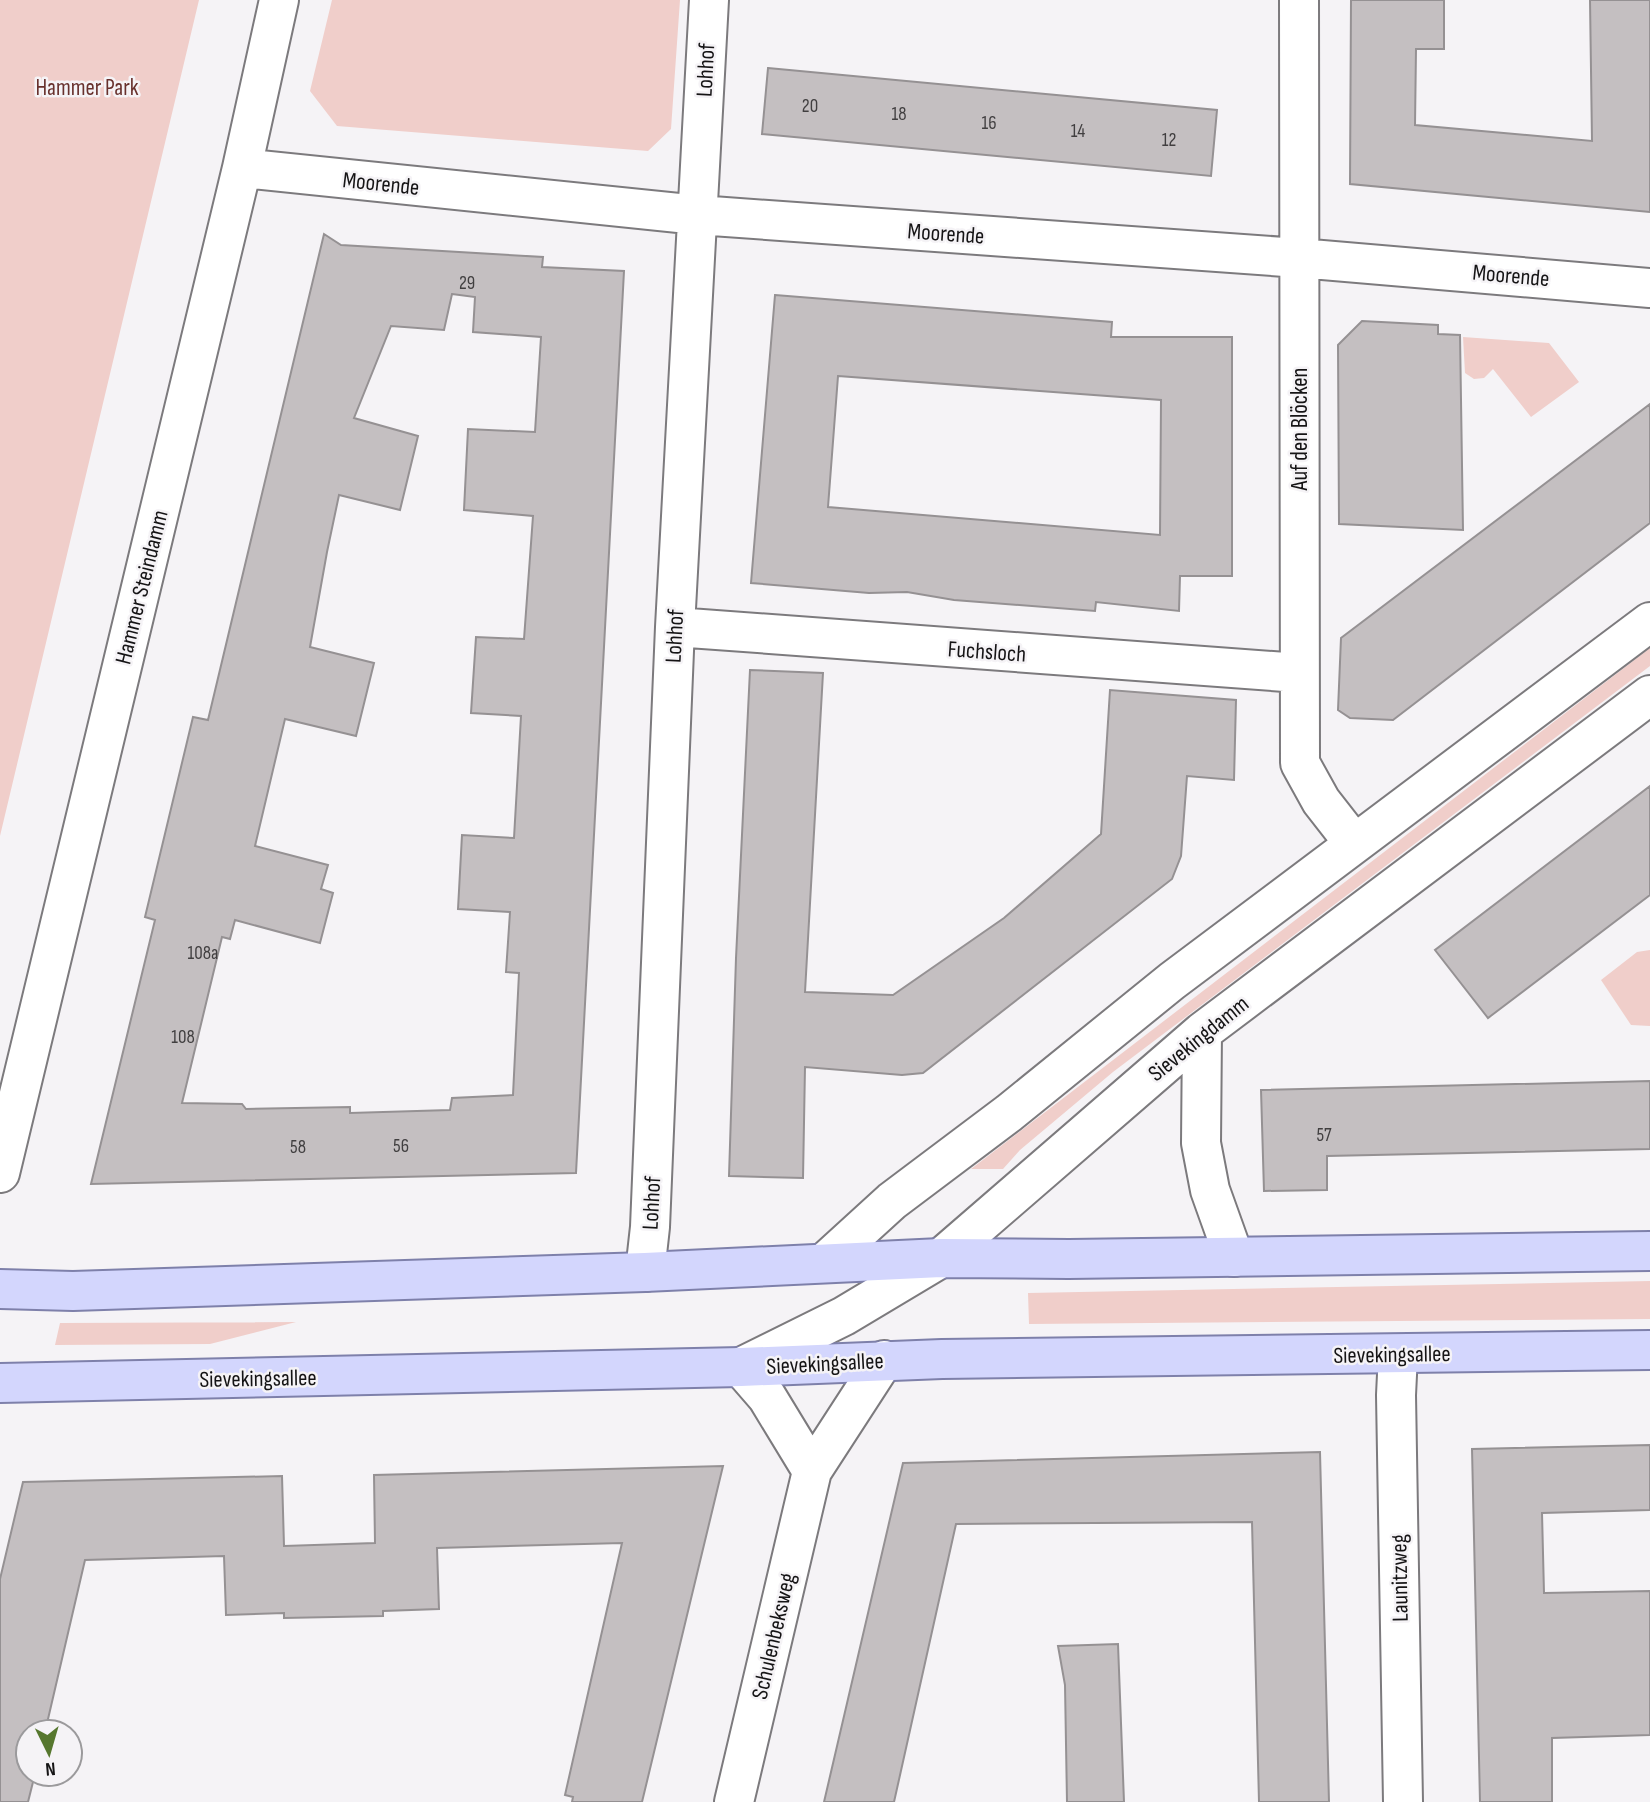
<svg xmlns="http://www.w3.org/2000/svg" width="1650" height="1802" viewBox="0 0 1650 1802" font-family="'Sofia Sans Condensed',sans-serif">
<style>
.green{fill:#f0ceca}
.building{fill:#c4bfc1;stroke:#959193;stroke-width:2;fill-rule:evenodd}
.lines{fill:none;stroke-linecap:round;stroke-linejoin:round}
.minor-casing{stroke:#7c7a7d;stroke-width:42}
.major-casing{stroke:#7e80aa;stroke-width:42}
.minor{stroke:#fff;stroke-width:38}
.major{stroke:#d3d6fd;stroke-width:38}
.labels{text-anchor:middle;stroke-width:5;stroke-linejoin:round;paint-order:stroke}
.number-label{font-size:19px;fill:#413f40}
.street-label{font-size:23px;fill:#151415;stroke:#f5f3f6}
.park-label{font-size:23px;fill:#68312d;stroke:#f5f3f6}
</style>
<rect width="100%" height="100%" fill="#f5f3f6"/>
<path class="green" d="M 0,0 L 199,0 L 0,836 Z
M 332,0 L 680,0 L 671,129 L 648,151 L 337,126 L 310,91 Z
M 1463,337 L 1549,343 L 1579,382 L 1531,417 L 1493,369 L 1484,378 L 1474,379 L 1465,373 Z
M 1650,648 L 1650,666 L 1113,1072 L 1020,1150 L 1003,1169 L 971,1169 Z
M 1650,950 L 1650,1026 L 1631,1025 L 1601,980 L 1637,952 Z
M 1650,1281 L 1650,1319 L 1029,1324 L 1028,1293 Z
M 296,1322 L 210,1344 L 55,1345 L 60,1323 Z"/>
<path class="building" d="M 1351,0 L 1444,0 L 1444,49 L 1416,49 L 1415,125 L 1592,141 L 1590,0 L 1650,0 L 1650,212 L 1350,184 Z
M 768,68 L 1217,110 L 1211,176 L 762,134 Z
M 324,234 L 341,245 L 543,257 L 542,267 L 624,271 L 576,1173 L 91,1184 L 155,920 L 145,917 L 193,717 L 208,720 ZM 452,294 L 475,297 L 473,332 L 541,337 L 535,432 L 468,429 L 464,510 L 533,516 L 524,639 L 476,637 L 471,713 L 521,716 L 514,838 L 462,835 L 458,909 L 510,912 L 506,972 L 519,973 L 513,1095 L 452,1098 L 450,1110 L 350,1113 L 350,1107 L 246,1109 L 242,1104 L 182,1103 L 222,937 L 230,939 L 235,920 L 320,943 L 333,893 L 321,889 L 328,865 L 255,846 L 285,719 L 356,736 L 374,663 L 310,647 L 327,552 L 339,495 L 400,510 L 418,436 L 354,418 L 391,326 L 444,330 Z
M 775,295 L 1112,322 L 1111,337 L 1232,337 L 1232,576 L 1180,576 L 1179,611 L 1096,602 L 1095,611 L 954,600 L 907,592 L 869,593 L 751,583 ZM 838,376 L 1161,400 L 1160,535 L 828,507 Z
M 1362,321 L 1438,325 L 1438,334 L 1460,335 L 1463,530 L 1339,524 L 1338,345 Z
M 1650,404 L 1650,523 L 1393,720 L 1350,718 L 1338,710 L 1341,638 Z
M 750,670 L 823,673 L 805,992 L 893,995 L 1004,918 L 1101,834 L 1110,690 L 1236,700 L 1234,780 L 1187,776 L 1181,856 L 1172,879 L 923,1073 L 902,1075 L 805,1067 L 803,1178 L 729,1176 L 736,958 Z
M 1650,786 L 1650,895 L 1488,1018 L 1435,950 Z
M 1650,1081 L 1650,1149 L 1327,1156 L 1327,1190 L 1264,1191 L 1261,1090 Z
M 1650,1445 L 1650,1510 L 1542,1513 L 1544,1593 L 1650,1591 L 1650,1735 L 1552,1738 L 1552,1802 L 1480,1802 L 1472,1449 Z
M 1320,1452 L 1329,1802 L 1259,1802 L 1252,1522 L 956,1524 L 894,1802 L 824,1802 L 903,1463 Z
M 723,1466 L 642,1802 L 572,1802 L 573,1797 L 565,1795 L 622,1543 L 437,1548 L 439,1609 L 383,1611 L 383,1616 L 284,1618 L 284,1613 L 226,1615 L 224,1556 L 85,1560 L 45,1732 L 28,1732 L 28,1774 L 35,1774 L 28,1802 L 0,1802 L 0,1579 L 23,1482 L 282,1476 L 284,1546 L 375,1543 L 374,1475 Z
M 1118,1644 L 1124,1802 L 1067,1802 L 1065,1685 L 1058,1646 Z"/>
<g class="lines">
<g class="minor-casing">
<path id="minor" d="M 1299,0 L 1300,763 L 1321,801 L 1353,842
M 242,168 L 698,215 L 1299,258 L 1650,288
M 675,627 L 1299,673
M 1202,1032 L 1201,1143 L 1210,1190 L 1234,1257
M 0,1173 L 242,168 L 279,0
M 824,1263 L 892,1201 L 1009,1113 L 1172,981 L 1650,622
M 645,1272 L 650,1227 L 675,627 L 709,0
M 1398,1354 L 1396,1395 L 1403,1802
M 812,1471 L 767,1397 L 741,1367 L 844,1316 L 941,1258 L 1202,1032 L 1650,695
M 734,1802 L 812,1471 L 884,1360"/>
</g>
<g class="major-casing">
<path id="major" d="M 0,1289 L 73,1291 L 645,1272 L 941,1258 L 1069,1259 L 1650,1251
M 0,1383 L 741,1367 L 942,1359 L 1650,1350"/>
</g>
<use href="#minor" class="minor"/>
<use href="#major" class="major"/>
</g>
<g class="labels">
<g class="number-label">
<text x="810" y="112">20</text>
<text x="899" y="120">18</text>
<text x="989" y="129">16</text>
<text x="1078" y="137">14</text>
<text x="1169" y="146">12</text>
<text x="467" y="289">29</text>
<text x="203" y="959">108a</text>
<text x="183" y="1043">108</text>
<text x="1324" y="1141">57</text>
<text x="401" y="1152">56</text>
<text x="298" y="1153">58</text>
</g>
<g class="street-label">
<text transform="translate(705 70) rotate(-87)" y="8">Lohhof</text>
<text transform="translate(381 183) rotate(6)" y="8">Moorende</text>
<text transform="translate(946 233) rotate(4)" y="8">Moorende</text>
<text transform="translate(1511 275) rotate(5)" y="8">Moorende</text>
<text transform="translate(1299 429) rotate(-90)" y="8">Auf den Blöcken</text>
<text transform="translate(141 587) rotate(-76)" y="8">Hammer Steindamm</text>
<text transform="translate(674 636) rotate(-87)" y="8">Lohhof</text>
<text transform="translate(987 651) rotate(4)" y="8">Fuchsloch</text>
<text transform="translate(1198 1038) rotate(-39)" y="8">Sievekingdamm</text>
<text transform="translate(651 1203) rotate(-87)" y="8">Lohhof</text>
<text transform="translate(1392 1354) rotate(-1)" y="8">Sievekingsallee</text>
<text transform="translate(825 1363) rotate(-3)" y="8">Sievekingsallee</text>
<text transform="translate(258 1378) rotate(-1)" y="8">Sievekingsallee</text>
<text transform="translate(1399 1578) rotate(-91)" y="8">Launitzweg</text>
<text transform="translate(773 1636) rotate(-77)" y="8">Schulenbeksweg</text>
</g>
<g class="park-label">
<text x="87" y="95">Hammer Park</text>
</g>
</g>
<g transform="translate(49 1753) rotate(175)"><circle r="33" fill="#f5f3f6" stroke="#9b9a9c" stroke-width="2"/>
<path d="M0-5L12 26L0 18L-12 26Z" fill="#56772e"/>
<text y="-10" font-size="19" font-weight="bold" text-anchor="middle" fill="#151415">N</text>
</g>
</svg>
